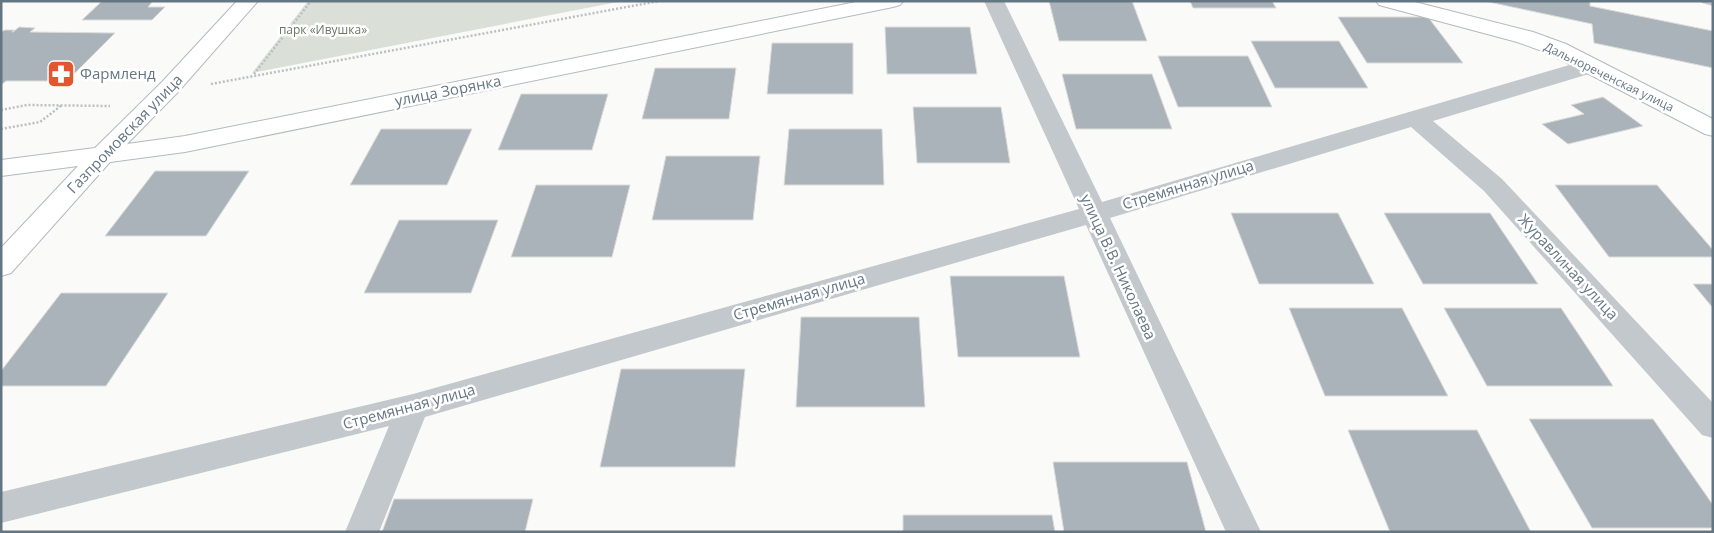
<svg xmlns="http://www.w3.org/2000/svg" width="1714" height="533" viewBox="0 0 1714 533" font-family="'Open Sans',sans-serif">
<style>
.green{fill:#dadfd7}
.building{fill:#aab3b9;stroke:#dcdcda}
.lines{fill:none;stroke-linecap:round;stroke-linejoin:round}
.secondary-casing{stroke:#b3babf;stroke-width:2}
.path{stroke:#bbbfc2;stroke-width:2.5;stroke-dasharray:2 2;stroke-linecap:butt}
.lane{fill:#c3c8cc;fill-rule:evenodd}
.street{fill:#c3c8cc;fill-rule:evenodd}
.secondary{fill:#fff;fill-rule:evenodd}
.labels{text-anchor:middle;stroke-width:5;stroke-linejoin:round;paint-order:stroke}
.far-park-label{font-size:12px;fill:#687a64;stroke:#fff}
.far-street-label{font-size:12px;fill:#657683;stroke:#fff}
.poi-label{font-size:15px;fill:#657683;stroke:#fff;text-anchor:start}
.street-label{font-size:15px;fill:#657683;stroke:#fff}
</style>
<rect width="100%" height="100%" fill="#fafaf8"/>
<path class="green" d="M 308,1 L 623,1 L 252,73 Z"/>
<path class="building" d="M 102,1 L 153,1 L 148,7 L 165,7 L 152,20 L 82,20 Z
M 1049,1 L 1132,1 L 1147,41 L 1059,41 Z
M 1190,1 L 1272,1 L 1276,8 L 1193,8 Z
M 1484,1 L 1590,1 L 1590,6 L 1713,31 L 1713,68 L 1594,43 L 1592,24 Z
M 1338,17 L 1428,17 L 1463,63 L 1367,63 Z
M 19,27 L 35,28 L 30,32 L 115,33 L 67,81 L 6,81 L 1,85 L 1,32 L 5,30 L 14,30 L 12,32 L 13,32 Z
M 885,27 L 970,27 L 977,74 L 887,74 Z
M 1251,41 L 1339,41 L 1368,88 L 1275,88 Z
M 772,43 L 853,43 L 853,94 L 767,94 Z
M 1158,56 L 1248,56 L 1272,107 L 1178,107 Z
M 655,68 L 736,68 L 729,119 L 642,119 Z
M 1062,74 L 1152,74 L 1172,129 L 1076,129 Z
M 521,94 L 608,94 L 592,150 L 498,150 Z
M 1603,97 L 1643,126 L 1568,144 L 1542,124 L 1584,114 L 1571,105 Z
M 913,107 L 1001,107 L 1010,163 L 917,163 Z
M 381,129 L 472,129 L 447,185 L 350,185 Z
M 789,129 L 882,129 L 884,185 L 784,185 Z
M 666,156 L 760,156 L 753,220 L 652,220 Z
M 155,171 L 249,171 L 206,236 L 105,236 Z
M 536,185 L 630,185 L 612,257 L 511,257 Z
M 1555,185 L 1657,185 L 1713,250 L 1713,257 L 1609,257 Z
M 1231,213 L 1338,213 L 1374,284 L 1259,284 Z
M 1384,213 L 1490,213 L 1538,284 L 1423,284 Z
M 399,220 L 498,220 L 471,293 L 364,293 Z
M 950,276 L 1064,276 L 1080,357 L 958,357 Z
M 1693,284 L 1713,284 L 1713,308 Z
M 61,293 L 168,293 L 106,386 L 1,386 L 1,371 Z
M 1289,308 L 1402,308 L 1448,396 L 1325,396 Z
M 1444,308 L 1561,308 L 1613,386 L 1487,386 Z
M 801,317 L 919,317 L 925,407 L 796,407 Z
M 621,369 L 745,369 L 735,467 L 600,467 Z
M 1529,419 L 1653,419 L 1713,505 L 1713,528 L 1592,528 Z
M 1348,430 L 1477,430 L 1531,532 L 1390,532 Z
M 1053,462 L 1187,462 L 1206,532 L 1064,532 Z
M 394,499 L 533,499 L 525,532 L 382,532 Z
M 903,515 L 1052,515 L 1055,532 L 903,532 Z"/>
<g class="lines">
<g class="secondary-casing">
<path id="secondary" d="M 237,1 L 258,1 L 178,92 L 127,144 L 185,136 L 861,1 L 903,1 L 900,5 L 893,7 L 185,152 L 110,162 L 11,273 L 1,276 L 1,248 L 78,166 L 1,176 L 1,160 L 95,148 L 162,82 Z
M 1376,1 L 1411,1 L 1533,32 L 1566,44 L 1713,119 L 1713,136 L 1705,134 L 1550,54 L 1517,42 L 1379,5 Z"/>
</g>
<path class="path" d="M 254,74 L 311,1
M 211,84 L 659,1
M 1,110 L 27,105 L 110,106
M 1,129 L 40,122 L 62,105"/>
<path class="lane" d="M 1701,1 L 1713,1 L 1713,6 L 1702,3 Z"/>
<path class="street" d="M 984,1 L 1004,1 L 1102,202 L 1583,61 L 1591,59 L 1599,61 L 1602,66 L 1599,71 L 1433,121 L 1502,179 L 1713,403 L 1713,438 L 1702,435 L 1484,191 L 1411,127 L 1110,218 L 1261,532 L 1226,532 L 1086,225 L 425,417 L 379,532 L 345,532 L 389,426 L 1,523 L 1,492 L 413,394 L 1079,209 Z"/>
<use href="#secondary" class="secondary"/>
</g>
<defs>
<g id="pharmacy-square" transform="scale(1.4375)"><rect x="-9" y="-9" width="18" height="18" rx="4" fill="#e4572e" stroke="#fff"/><path d="M-2-6h4v4h4v4h-4v4h-4v-4h-4v-4h4Z" fill="#fff"/></g>
</defs>
<g fill-rule="evenodd">
<use href="#pharmacy-square" x="61" y="74"/>
</g>
<g class="labels">
<g class="far-park-label">
<text x="323" y="34">парк «Ивушка»</text>
</g>
<g class="far-street-label">
<text transform="translate(1609 77) rotate(26)" y="4">Дальнореченская улица</text>
</g>
<g class="poi-label">
<text x="80" y="79">Фармленд</text>
</g>
<g class="street-label">
<text transform="translate(448 91) rotate(-11)" y="5">улица Зорянка</text>
<text transform="translate(125 134) rotate(-46)" y="5">Газпромовская улица</text>
<text transform="translate(1188 185) rotate(-17)" y="5">Стремянная улица</text>
<text transform="translate(1118 267) rotate(65)" y="5">улица В.В. Николаева</text>
<text transform="translate(1568 267) rotate(47)" y="5">Журавлиная улица</text>
<text transform="translate(799 297) rotate(-16)" y="5">Стремянная улица</text>
<text transform="translate(409 407) rotate(-15)" y="5">Стремянная улица</text>
</g>
</g>
<rect width="1714" height="533" fill="none" stroke="#657683" stroke-width="5"/>
</svg>
